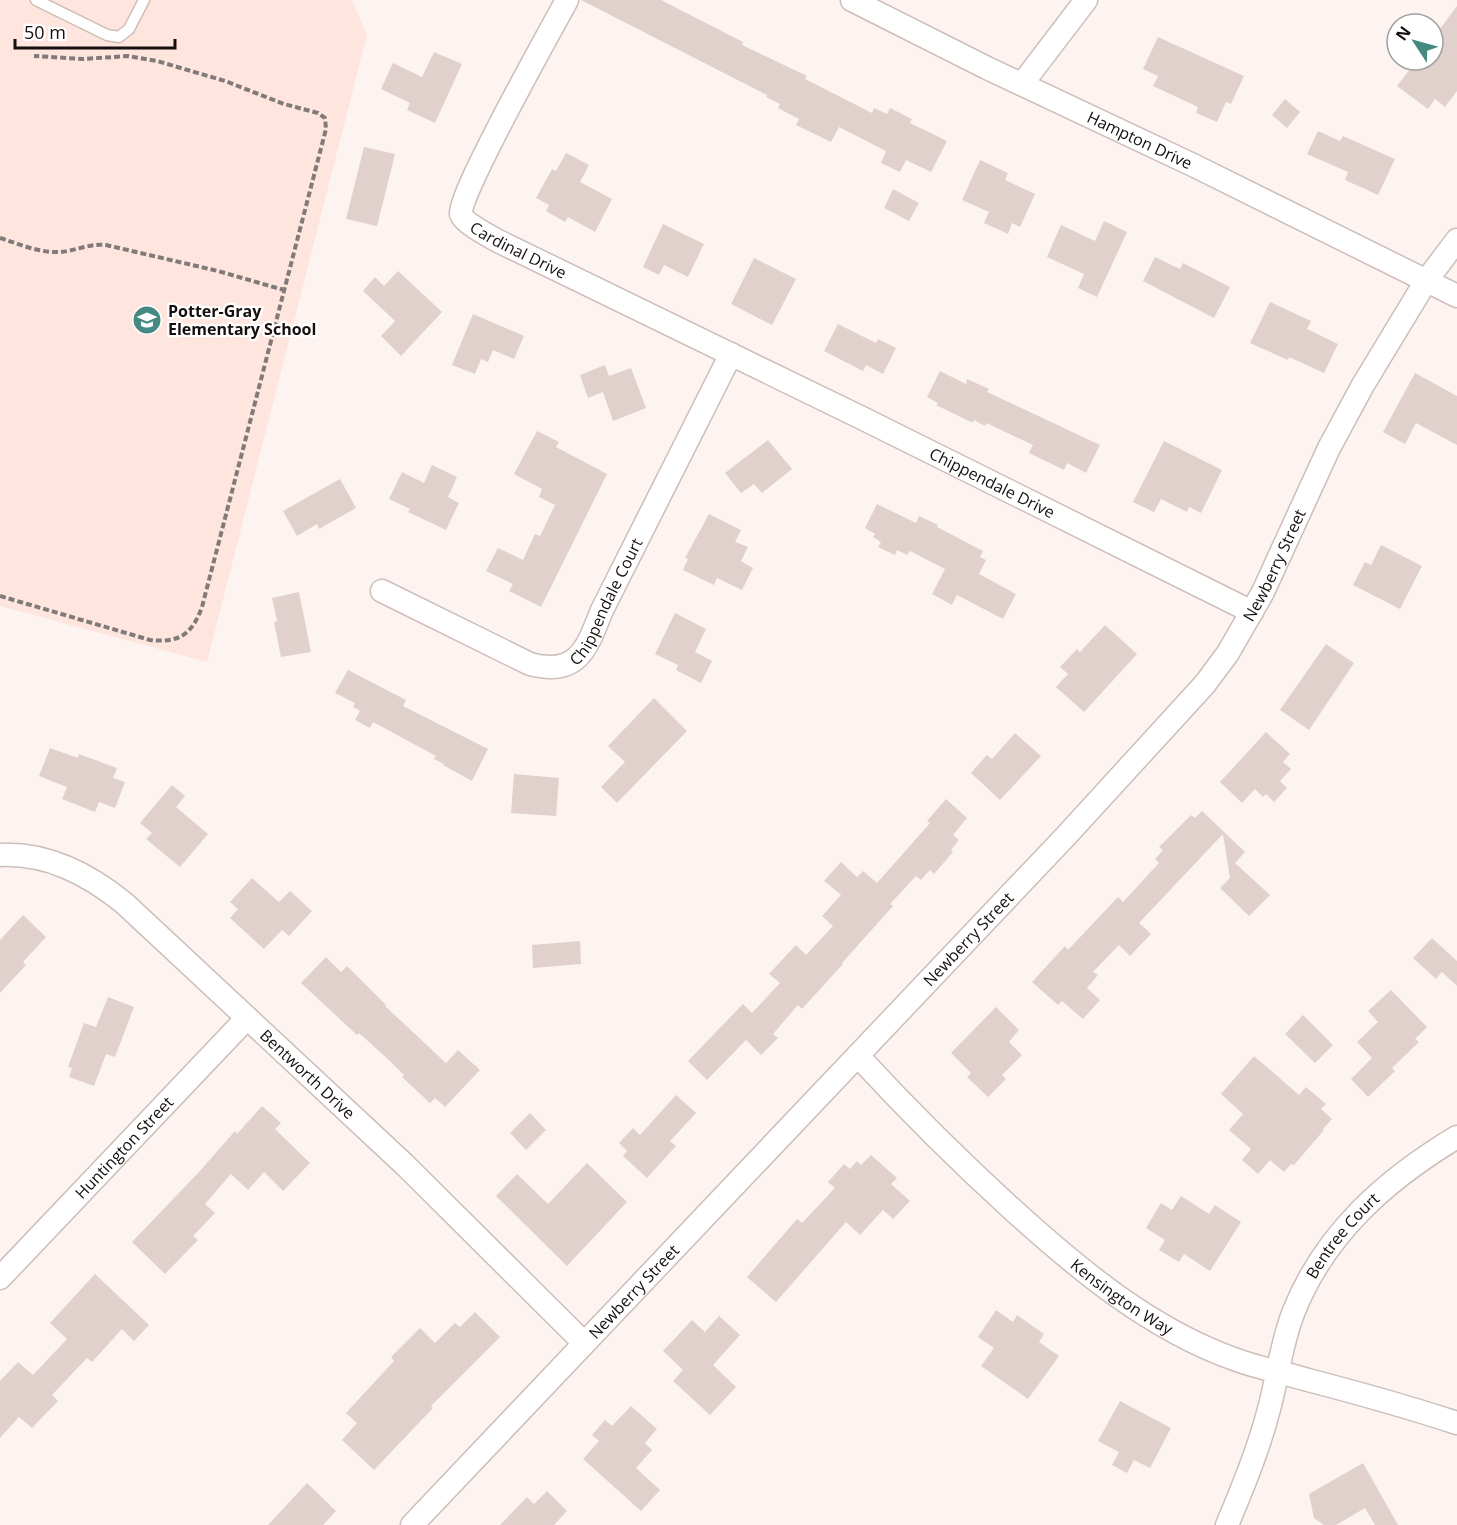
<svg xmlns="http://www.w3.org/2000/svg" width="1457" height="1525" viewBox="0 0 1457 1525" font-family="'Open Sans',sans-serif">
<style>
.built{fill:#fee5de}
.building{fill:#e1d1cd}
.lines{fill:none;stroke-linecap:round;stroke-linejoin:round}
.lane-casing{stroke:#cebeba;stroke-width:13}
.street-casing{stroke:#cebeba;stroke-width:25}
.path{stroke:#817a78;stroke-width:4;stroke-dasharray:6 3;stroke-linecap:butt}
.lane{stroke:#fff;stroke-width:10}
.street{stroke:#fff;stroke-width:22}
.labels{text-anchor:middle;stroke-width:4.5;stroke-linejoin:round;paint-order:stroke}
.street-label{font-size:16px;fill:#150f0e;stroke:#fff}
.poi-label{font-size:16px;font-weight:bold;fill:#150f0e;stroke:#fff;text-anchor:start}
</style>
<rect width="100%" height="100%" fill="#fdf3f0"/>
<path class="built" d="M 0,0 L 352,0 L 367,35 L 207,662 L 0,606 Z"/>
<path class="building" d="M 581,0 L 661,0 L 743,42 L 742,45 L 807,76 L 805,79 L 872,113 L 874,108 L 887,114 L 890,108 L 912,119 L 910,123 L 947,141 L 931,172 L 906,160 L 900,172 L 881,163 L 886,151 L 839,127 L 831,142 L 796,125 L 799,119 L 778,108 L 780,104 L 766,97 L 767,95 Z
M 1457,6 L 1457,91 L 1445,107 L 1435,99 L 1428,109 L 1397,86 L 1417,60 L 1433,60 L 1433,38 Z
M 1158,37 L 1244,76 L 1231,104 L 1226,102 L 1217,122 L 1196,113 L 1198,107 L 1153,86 L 1158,76 L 1143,69 Z
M 434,52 L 462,64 L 435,123 L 407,110 L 410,103 L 381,89 L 393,63 L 422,77 Z
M 1285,99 L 1300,112 L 1287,128 L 1272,115 Z
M 1318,131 L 1340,141 L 1343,136 L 1395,159 L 1378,195 L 1345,180 L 1348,172 L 1307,154 Z
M 364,147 L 395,154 L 377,226 L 346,219 Z
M 566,153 L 589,165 L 580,182 L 612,199 L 595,232 L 568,217 L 565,222 L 546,211 L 549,205 L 536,198 L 552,169 L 556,171 Z
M 980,160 L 1008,173 L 1005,180 L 1035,194 L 1020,227 L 1012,223 L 1008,234 L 984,223 L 989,212 L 962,200 Z
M 893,189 L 919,203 L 909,221 L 884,208 Z
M 1104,221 L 1127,232 L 1097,297 L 1078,288 L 1084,274 L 1047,257 L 1061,225 L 1095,241 Z
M 663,224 L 704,244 L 688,277 L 664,265 L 659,275 L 643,267 Z
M 1155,257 L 1180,269 L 1183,263 L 1230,287 L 1214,318 L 1143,281 Z
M 754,258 L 796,279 L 772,325 L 731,304 Z
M 398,271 L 442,312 L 401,356 L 381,336 L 395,321 L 363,291 L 375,277 L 384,286 Z
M 1270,302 L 1311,321 L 1307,329 L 1338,344 L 1324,373 L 1289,357 L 1288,360 L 1250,343 Z
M 473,314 L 524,336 L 514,359 L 493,350 L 488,362 L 481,359 L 475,374 L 452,365 Z
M 838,324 L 876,343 L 878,339 L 896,348 L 883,374 L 866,365 L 863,371 L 824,351 Z
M 605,365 L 609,376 L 631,368 L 646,408 L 613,421 L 603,392 L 588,398 L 580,375 Z
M 940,371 L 966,384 L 967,379 L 989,389 L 987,392 L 1100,445 L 1086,473 L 1067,463 L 1064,470 L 1029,453 L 1033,445 L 986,423 L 985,426 L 974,420 L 973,423 L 936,405 L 938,403 L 927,397 Z
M 1415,373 L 1457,396 L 1457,445 L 1416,423 L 1405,444 L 1383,432 Z
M 537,431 L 559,442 L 556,447 L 607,474 L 541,607 L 509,591 L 513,584 L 486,571 L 498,548 L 523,560 L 535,534 L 540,536 L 555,505 L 539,497 L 542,489 L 514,474 Z
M 768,440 L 792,469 L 762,493 L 754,484 L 741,493 L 725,473 Z
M 1164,441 L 1222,470 L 1201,513 L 1189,507 L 1187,512 L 1161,499 L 1154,512 L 1133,502 Z
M 432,465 L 457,477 L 448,497 L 459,503 L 446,530 L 408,512 L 410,509 L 389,499 L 402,472 L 424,483 Z
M 340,479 L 356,508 L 319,529 L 317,524 L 297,536 L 283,511 Z
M 877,504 L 916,523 L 919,516 L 938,525 L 937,527 L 983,551 L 980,557 L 986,560 L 979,574 L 1016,594 L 1003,619 L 957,595 L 952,605 L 932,594 L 945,569 L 910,551 L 907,555 L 897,550 L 895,555 L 878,547 L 881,542 L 873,537 L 875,534 L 865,528 Z
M 709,514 L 741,530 L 735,542 L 748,547 L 741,561 L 753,568 L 742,590 L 717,578 L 714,585 L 683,570 L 688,559 L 685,558 Z
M 1381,545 L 1422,566 L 1400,609 L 1353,585 L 1365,562 L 1371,565 Z
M 299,592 L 311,652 L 281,657 L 274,622 L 277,621 L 272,598 Z
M 675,613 L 706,629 L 695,652 L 712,661 L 701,683 L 676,670 L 678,665 L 655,654 Z
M 1105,625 L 1137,654 L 1084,712 L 1056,687 L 1068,674 L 1060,667 L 1077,649 L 1080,652 Z
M 1326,644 L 1354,663 L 1309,730 L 1280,710 Z
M 348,670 L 406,700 L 403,706 L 488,749 L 472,781 L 443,765 L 444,764 L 434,759 L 436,756 L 373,722 L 370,728 L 355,720 L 360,711 L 353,707 L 355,703 L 335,693 Z
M 654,698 L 687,731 L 617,803 L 601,787 L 625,762 L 608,746 Z
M 1266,732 L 1290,754 L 1283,762 L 1291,769 L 1280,781 L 1287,788 L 1274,802 L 1266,794 L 1263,797 L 1255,789 L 1242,803 L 1220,782 Z
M 1015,733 L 1041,756 L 1000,800 L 971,773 L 987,755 L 992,759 Z
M 50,748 L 78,758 L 79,754 L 117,768 L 113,778 L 125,782 L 115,808 L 99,802 L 95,812 L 62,799 L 67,787 L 39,776 Z
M 514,774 L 559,778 L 556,816 L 511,813 Z
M 172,785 L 185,796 L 176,807 L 208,834 L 180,867 L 146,839 L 152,833 L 140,823 Z
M 946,799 L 967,818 L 953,835 L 959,840 L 951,850 L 953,852 L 934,874 L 930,870 L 921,880 L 916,876 L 890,904 L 893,906 L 842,963 L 843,964 L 802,1009 L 798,1005 L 773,1034 L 778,1038 L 761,1055 L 746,1040 L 707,1080 L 688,1061 L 743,1004 L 752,1013 L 780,983 L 769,974 L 796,945 L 806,955 L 833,926 L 822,916 L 841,895 L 824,881 L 841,862 L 857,877 L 863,871 L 877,883 L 930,823 L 927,821 Z
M 1202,811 L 1245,852 L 1235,863 L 1270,895 L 1249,916 L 1220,888 L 1230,878 L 1223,834 L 1139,923 L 1151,934 L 1130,956 L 1119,945 L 1093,972 L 1098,975 L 1087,988 L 1100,1000 L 1083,1019 L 1062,1001 L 1058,1005 L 1032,982 L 1065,946 L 1068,950 L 1118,897 L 1123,902 L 1159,863 L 1155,859 L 1163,850 L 1159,847 L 1191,815 L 1195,818 Z
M 252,878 L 279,902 L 290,891 L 312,911 L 289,936 L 282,930 L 264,949 L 230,918 L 238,909 L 230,902 Z
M 23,915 L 46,937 L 23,962 L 26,965 L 0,993 L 0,940 Z
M 1432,938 L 1457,961 L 1457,986 L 1442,972 L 1436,979 L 1413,958 Z
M 580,941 L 581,964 L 533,968 L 532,945 Z
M 326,957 L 341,972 L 347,966 L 386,1005 L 385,1006 L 446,1063 L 458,1050 L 480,1070 L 445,1107 L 435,1098 L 430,1103 L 402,1077 L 404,1075 L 390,1061 L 359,1033 L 357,1035 L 301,983 Z
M 1391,990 L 1427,1027 L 1415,1039 L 1419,1042 L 1392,1068 L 1395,1071 L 1368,1097 L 1351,1079 L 1372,1058 L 1357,1042 L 1378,1022 L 1368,1011 Z
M 108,997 L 134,1007 L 115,1057 L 106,1054 L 94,1086 L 69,1077 L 72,1068 L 68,1067 L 84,1023 L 96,1027 Z
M 996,1007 L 1019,1030 L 1009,1042 L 1022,1055 L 1002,1075 L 1006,1079 L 988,1097 L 967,1077 L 971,1073 L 951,1053 Z
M 1303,1015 L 1333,1045 L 1315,1063 L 1285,1034 Z
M 1254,1056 L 1299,1095 L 1306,1087 L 1326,1104 L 1321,1109 L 1332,1119 L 1323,1129 L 1324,1130 L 1294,1165 L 1291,1164 L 1284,1172 L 1270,1160 L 1258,1174 L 1242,1160 L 1251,1149 L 1229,1130 L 1243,1114 L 1221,1094 Z
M 676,1095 L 696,1113 L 670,1141 L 676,1146 L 647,1178 L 623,1156 L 627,1151 L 619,1143 L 633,1128 L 640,1135 Z
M 262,1106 L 281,1123 L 275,1129 L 310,1163 L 283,1191 L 264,1172 L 248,1190 L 231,1174 L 205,1204 L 215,1213 L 193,1236 L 198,1240 L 165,1274 L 132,1242 L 199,1172 L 235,1131 L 237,1134 Z
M 530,1113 L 546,1130 L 526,1150 L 510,1133 Z
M 871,1155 L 897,1178 L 891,1184 L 910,1201 L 893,1219 L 883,1210 L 860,1235 L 846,1222 L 776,1302 L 747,1277 L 797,1219 L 802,1223 L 835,1188 L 828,1182 L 844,1164 L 850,1169 L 857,1161 L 861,1165 Z
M 587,1163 L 627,1202 L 567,1266 L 496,1196 L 517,1174 L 548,1204 Z
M 1181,1196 L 1209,1214 L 1215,1205 L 1241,1222 L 1210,1271 L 1184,1254 L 1179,1262 L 1159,1250 L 1165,1240 L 1146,1228 L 1161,1203 L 1172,1210 Z
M 95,1274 L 149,1325 L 134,1341 L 122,1329 L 92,1362 L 87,1358 L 52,1395 L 58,1401 L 32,1428 L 19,1417 L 0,1438 L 0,1381 L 18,1362 L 33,1375 L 67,1339 L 50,1323 Z
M 996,1310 L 1013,1322 L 1017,1315 L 1044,1334 L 1039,1342 L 1059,1356 L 1028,1399 L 981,1366 L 994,1348 L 978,1337 Z
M 475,1312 L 500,1337 L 431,1406 L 433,1408 L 374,1470 L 342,1440 L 357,1423 L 346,1413 L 394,1361 L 391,1357 L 420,1328 L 435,1343 L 455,1323 L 460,1327 Z
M 719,1316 L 740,1335 L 713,1365 L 736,1387 L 710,1415 L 673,1381 L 683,1370 L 663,1351 L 692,1320 L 705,1332 Z
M 1120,1401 L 1171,1428 L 1150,1468 L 1134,1460 L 1127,1473 L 1112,1465 L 1119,1452 L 1098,1441 Z
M 631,1406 L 657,1429 L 645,1443 L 652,1450 L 636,1468 L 660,1490 L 641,1511 L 583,1459 L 599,1441 L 592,1435 L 605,1420 L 612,1426 Z
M 1363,1463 L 1398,1525 L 1375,1525 L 1365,1508 L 1336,1525 L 1324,1525 L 1314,1518 L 1309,1494 Z
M 307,1483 L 336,1511 L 323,1525 L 268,1525 Z
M 547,1491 L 567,1511 L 554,1525 L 500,1525 L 527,1497 L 534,1504 Z"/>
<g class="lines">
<g class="lane-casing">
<path id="lane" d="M 36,0 L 107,35 L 119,37 L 129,29 L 144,0"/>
</g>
<g class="street-casing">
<g id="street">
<path id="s1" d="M 567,0 C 553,26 457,197 461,214 C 464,223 489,236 498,241 L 864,419 L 1252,612"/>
<path id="s2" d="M 852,0 L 987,68 L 1195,166 L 1457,296"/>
<path d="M 1022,84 L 1086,0"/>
<path id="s3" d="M 382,591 L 530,664 C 578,677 587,648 602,610 L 731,354"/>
<path id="s4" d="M 0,855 C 48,853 88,874 124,903 L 405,1165 L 584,1343"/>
<path id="s5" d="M 858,1056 C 907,1109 959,1161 1013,1210 C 1078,1269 1150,1329 1234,1359 C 1258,1368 1284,1373 1308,1380 C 1358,1393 1408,1407 1457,1423"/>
<path id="s6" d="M 0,1278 L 247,1018"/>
<path id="s7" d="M 412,1525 L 1065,837 L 1205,684 L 1228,653 L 1263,592 L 1329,448 L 1363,385 L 1426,281 L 1457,240"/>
<path id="s8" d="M 1227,1525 C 1243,1487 1259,1448 1269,1409 C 1278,1376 1281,1343 1294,1311 C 1325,1233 1387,1179 1457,1137"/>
</g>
</g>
<path class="path" d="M 0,238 C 19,244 39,253 60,252 C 75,251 91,243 106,245 L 218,271 L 284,290
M 0,596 L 150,640 C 180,643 192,634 202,607 L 326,129 L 325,118 L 318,113 L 284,104 L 225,81 L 157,61 L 128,56 L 83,59 L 34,56"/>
<use href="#lane" class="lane"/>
<use href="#street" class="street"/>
</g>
<defs>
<g id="school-disc" transform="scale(1.5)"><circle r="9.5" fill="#448a83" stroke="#fff"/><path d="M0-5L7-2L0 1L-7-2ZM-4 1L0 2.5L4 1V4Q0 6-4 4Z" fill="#fff"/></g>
</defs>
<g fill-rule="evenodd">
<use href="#school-disc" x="147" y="320"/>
</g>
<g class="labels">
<g class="street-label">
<text dy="6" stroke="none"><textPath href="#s2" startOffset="320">Hampton Drive</textPath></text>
<text dy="6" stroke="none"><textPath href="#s1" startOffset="308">Cardinal Drive</textPath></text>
<text dy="6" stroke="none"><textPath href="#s1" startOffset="836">Chippendale Drive</textPath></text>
<text dy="6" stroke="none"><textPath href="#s7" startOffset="1294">Newberry Street</textPath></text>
<text dy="6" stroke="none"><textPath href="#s3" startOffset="278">Chippendale Court</textPath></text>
<text dy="6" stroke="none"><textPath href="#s7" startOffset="808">Newberry Street</textPath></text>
<text dy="6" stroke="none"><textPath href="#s4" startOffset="387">Bentworth Drive</textPath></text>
<text dy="6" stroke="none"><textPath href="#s6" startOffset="180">Huntington Street</textPath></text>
<text dy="6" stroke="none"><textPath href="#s8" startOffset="315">Bentree Court</textPath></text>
<text dy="6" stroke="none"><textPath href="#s7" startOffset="322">Newberry Street</textPath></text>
<text dy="6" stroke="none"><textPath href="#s5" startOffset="358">Kensington Way</textPath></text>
</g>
<g class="poi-label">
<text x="168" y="317">Potter-Gray<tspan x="168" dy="18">Elementary School</tspan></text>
</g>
</g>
<g transform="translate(1415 42) rotate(306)"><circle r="28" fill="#ffffff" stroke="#a19f9f" stroke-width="1.5"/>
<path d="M0-4.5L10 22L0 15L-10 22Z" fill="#448a83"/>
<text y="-9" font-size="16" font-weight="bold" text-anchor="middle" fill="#150f0e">N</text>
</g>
<path d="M15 39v9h160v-9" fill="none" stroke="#150f0e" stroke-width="3"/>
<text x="24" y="39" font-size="18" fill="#150f0e" stroke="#ffffff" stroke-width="4.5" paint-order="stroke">50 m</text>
</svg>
